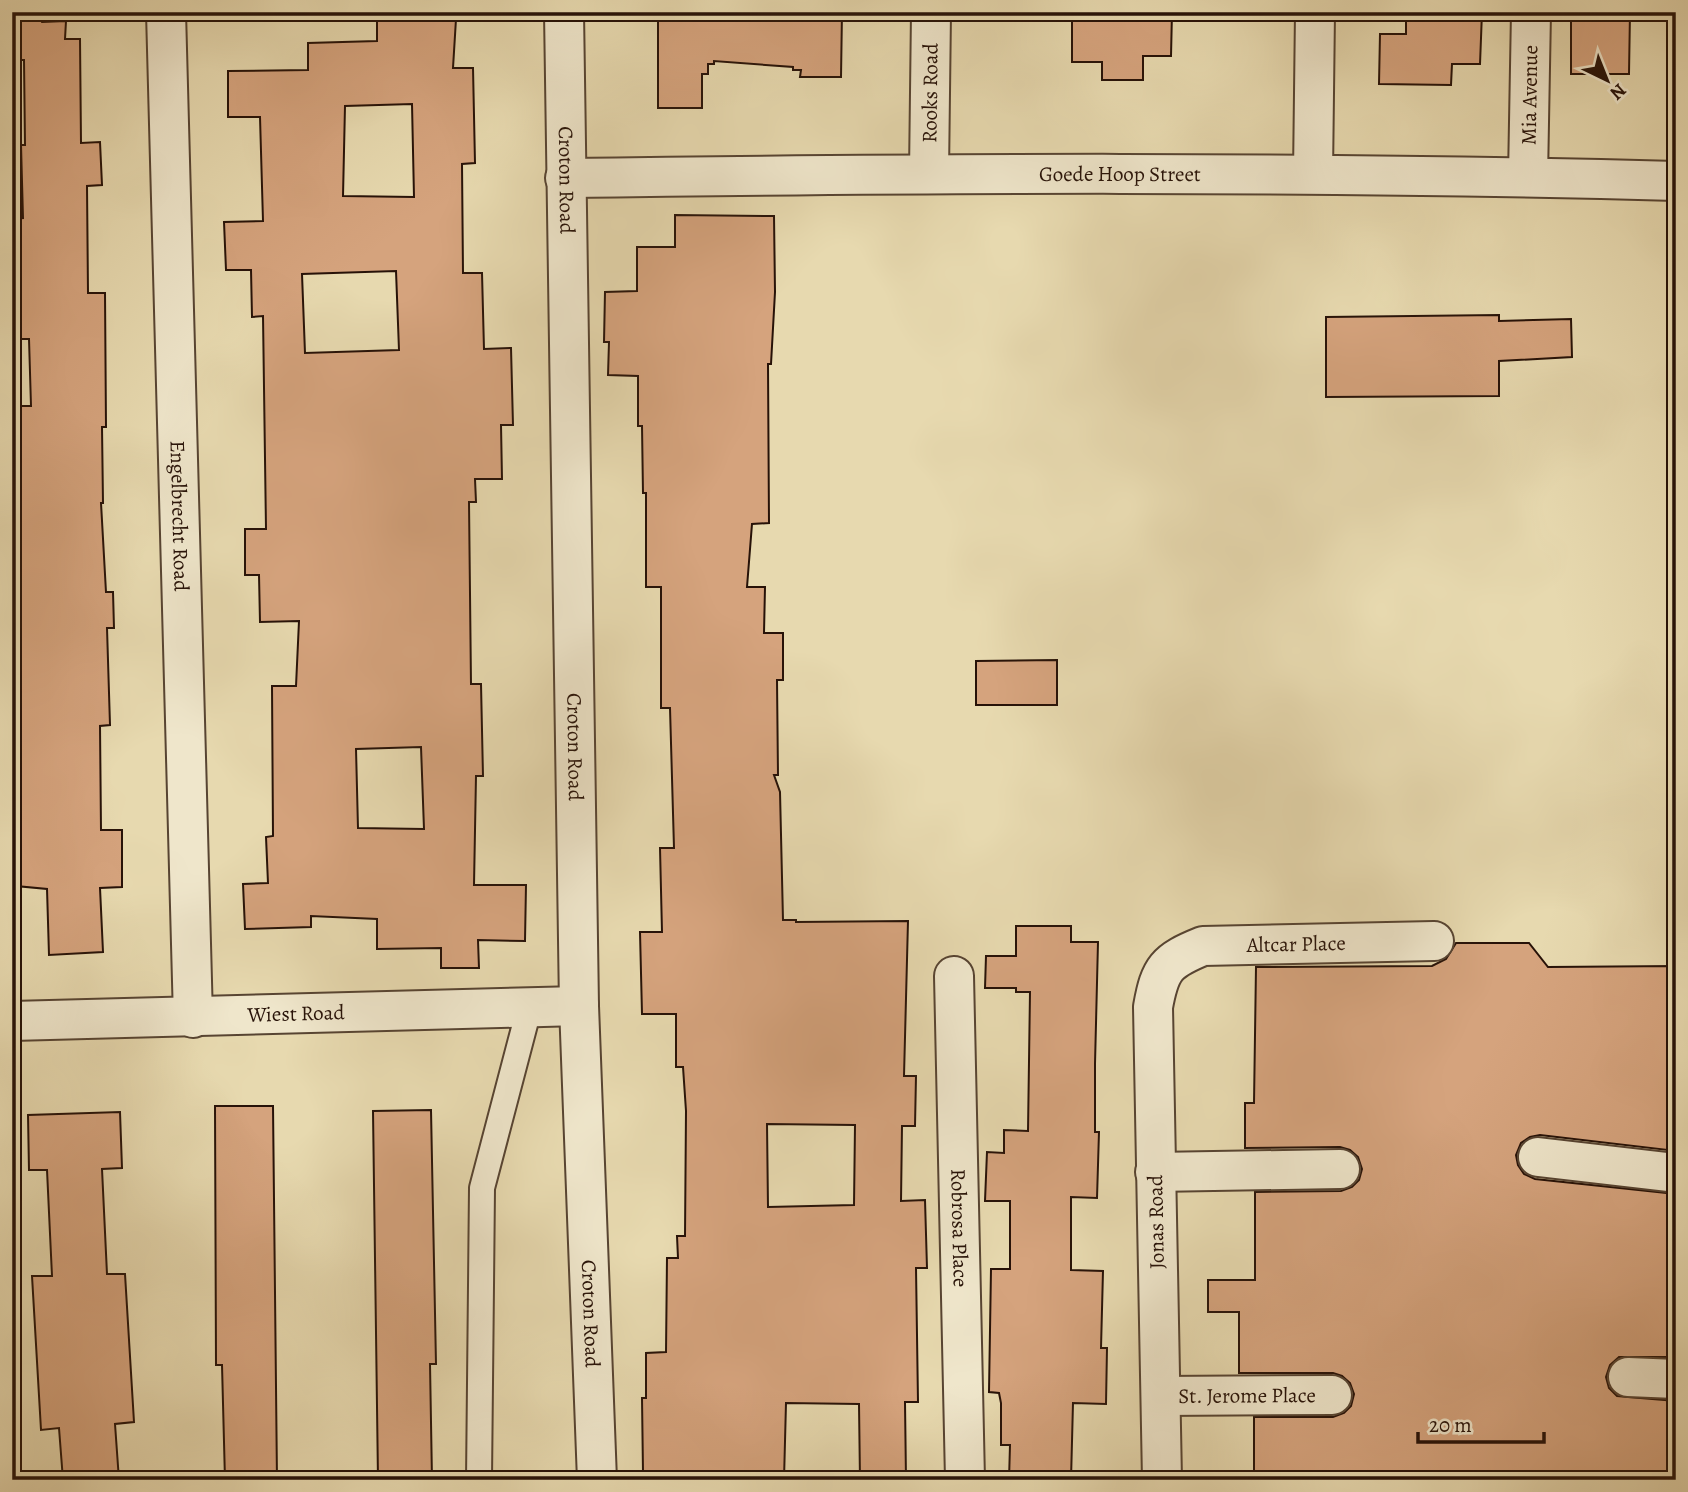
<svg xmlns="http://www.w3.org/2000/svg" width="1688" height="1492" viewBox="0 0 1688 1492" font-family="Alegreya,serif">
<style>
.building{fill:#d5a37d;stroke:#271208;stroke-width:2;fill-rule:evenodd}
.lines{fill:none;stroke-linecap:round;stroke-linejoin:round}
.lane-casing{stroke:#574432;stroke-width:28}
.street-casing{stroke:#574432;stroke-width:42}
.lane{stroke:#efe6cb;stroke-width:24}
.street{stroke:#efe6cb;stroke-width:38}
.labels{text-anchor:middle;stroke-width:7;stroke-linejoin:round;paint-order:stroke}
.street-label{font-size:21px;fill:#271208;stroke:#efe6cb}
</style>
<rect width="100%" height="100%" fill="#e7d9af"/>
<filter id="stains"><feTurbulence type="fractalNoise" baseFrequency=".00286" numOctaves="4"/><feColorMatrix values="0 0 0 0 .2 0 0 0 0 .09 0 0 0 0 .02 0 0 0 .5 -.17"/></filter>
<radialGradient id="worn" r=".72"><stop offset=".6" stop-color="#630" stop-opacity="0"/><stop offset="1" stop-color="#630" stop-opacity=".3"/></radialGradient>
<path class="building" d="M 12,12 L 36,12 L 42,22 L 66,21 L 65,39 L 80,39 L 81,143 L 100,142 L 102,185 L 87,186 L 88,293 L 105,293 L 106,427 L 102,427 L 103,503 L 101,503 L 106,592 L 113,592 L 114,628 L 107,628 L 110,725 L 100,726 L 101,830 L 122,830 L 122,887 L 100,888 L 103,952 L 49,955 L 47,889 L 16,886 L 12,406 L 31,406 L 29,339 L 12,339 L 12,219 L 23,218 L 21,145 L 25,145 L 24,60 L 12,60 Z
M 377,12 L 420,12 L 420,18 L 456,19 L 453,68 L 473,68 L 475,163 L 462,164 L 463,273 L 482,273 L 484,349 L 511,348 L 513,425 L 501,425 L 502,479 L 475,479 L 476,502 L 469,502 L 471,684 L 481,684 L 483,776 L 476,776 L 474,885 L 526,885 L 525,941 L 478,940 L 479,968 L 441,968 L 441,948 L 377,949 L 377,919 L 311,916 L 311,927 L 245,929 L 243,884 L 268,883 L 266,837 L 273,836 L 272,686 L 296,686 L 299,621 L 260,622 L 259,575 L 245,575 L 245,529 L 266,529 L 263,316 L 252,317 L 251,270 L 226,270 L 224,222 L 263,221 L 260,117 L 228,117 L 228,71 L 308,70 L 308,43 L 377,41 ZM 412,104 L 414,197 L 343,196 L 345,106 ZM 396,271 L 399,350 L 305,353 L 302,274 ZM 421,747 L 424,829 L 358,828 L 356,749 Z
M 658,12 L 842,12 L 841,77 L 800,77 L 801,70 L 793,70 L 793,67 L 714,61 L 714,64 L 708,64 L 708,74 L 702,74 L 702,108 L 658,108 Z
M 1072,12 L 1172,12 L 1171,56 L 1143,56 L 1143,80 L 1102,80 L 1102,62 L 1072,62 Z
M 1406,12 L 1482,12 L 1480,64 L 1452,64 L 1451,85 L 1379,84 L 1380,34 L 1406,34 Z
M 1571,12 L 1630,12 L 1629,74 L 1571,74 Z
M 675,215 L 774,216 L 775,292 L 771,364 L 768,364 L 769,523 L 752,524 L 747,587 L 765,587 L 764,633 L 783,633 L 783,680 L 777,680 L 778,775 L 774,775 L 780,792 L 783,920 L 796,920 L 796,922 L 908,921 L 904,1076 L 916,1076 L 915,1126 L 902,1126 L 901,1201 L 925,1200 L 927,1268 L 916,1268 L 918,1402 L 905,1402 L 906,1480 L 860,1480 L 859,1404 L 786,1403 L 784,1480 L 685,1480 L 685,1473 L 643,1472 L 642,1398 L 646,1398 L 646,1353 L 666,1352 L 667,1258 L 678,1258 L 677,1236 L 685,1236 L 686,1111 L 683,1067 L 676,1067 L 676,1014 L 642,1014 L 640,932 L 662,932 L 660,848 L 674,848 L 670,708 L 661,708 L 661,587 L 646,587 L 646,493 L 643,493 L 642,426 L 638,426 L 638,376 L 608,375 L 609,342 L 604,342 L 605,292 L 637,291 L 637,247 L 675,247 ZM 767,1124 L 855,1125 L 854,1205 L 768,1207 Z
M 1499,315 L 1499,321 L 1571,319 L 1572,357 L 1499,361 L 1499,396 L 1326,397 L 1326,317 Z
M 1057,660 L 1057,705 L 976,705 L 976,661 Z
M 1016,926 L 1071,926 L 1071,942 L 1098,942 L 1095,1064 L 1095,1132 L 1099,1132 L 1097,1198 L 1071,1197 L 1071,1270 L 1103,1271 L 1101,1348 L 1107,1348 L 1106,1404 L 1073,1403 L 1071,1480 L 1009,1480 L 1010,1445 L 1001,1445 L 1001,1403 L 999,1393 L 989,1392 L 991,1269 L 1010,1269 L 1010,1201 L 985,1201 L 987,1152 L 1004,1153 L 1004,1130 L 1028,1131 L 1030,992 L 1016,992 L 1016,988 L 985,988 L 986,956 L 1016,956 Z
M 1456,943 L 1529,943 L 1548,967 L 1676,966 L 1676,1151 L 1540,1135 L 1530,1137 L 1521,1143 L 1516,1155 L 1518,1165 L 1524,1174 L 1535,1179 L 1676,1194 L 1676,1357 L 1619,1357 L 1610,1365 L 1606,1377 L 1609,1388 L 1617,1396 L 1676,1401 L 1676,1480 L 1254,1480 L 1254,1417 L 1333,1417 L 1344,1413 L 1351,1406 L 1354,1394 L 1350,1383 L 1342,1376 L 1333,1373 L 1239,1373 L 1239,1312 L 1208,1312 L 1208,1280 L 1255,1280 L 1255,1192 L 1341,1191 L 1352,1187 L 1359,1180 L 1362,1169 L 1358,1157 L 1350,1150 L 1340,1147 L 1245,1148 L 1245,1103 L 1254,1103 L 1256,967 L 1432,966 L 1446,959 Z
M 215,1106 L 273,1106 L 277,1480 L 225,1480 L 222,1365 L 216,1365 Z
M 431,1110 L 436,1364 L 430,1364 L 432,1480 L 378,1480 L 373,1111 Z
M 120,1112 L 122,1168 L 102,1169 L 107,1274 L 125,1274 L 134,1422 L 115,1424 L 119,1480 L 63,1480 L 59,1428 L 41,1430 L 32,1276 L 52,1276 L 47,1170 L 29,1170 L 28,1115 Z"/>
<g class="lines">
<g class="lane-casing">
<path id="lane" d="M 479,1480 L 482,1188 L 529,1009"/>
</g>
<g class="street-casing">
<g id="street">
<path id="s1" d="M 166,12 L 193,1018"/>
<path id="s2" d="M 564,12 L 579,1006 L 597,1480"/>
<path id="s3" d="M 929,173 L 931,12"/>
<path d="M 1313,174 L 1315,12"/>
<path id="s4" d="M 1528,177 L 1531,12"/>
<path id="s5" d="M 565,178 C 935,173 1305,171 1676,181"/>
<path id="s6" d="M 954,976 L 965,1480"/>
<path id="s7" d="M 12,1021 L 579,1006"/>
<path d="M 1538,1157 L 1676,1173"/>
<path d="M 1155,1172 L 1340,1169"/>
<path d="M 1628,1377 L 1676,1379"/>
<path id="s8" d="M 1161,1396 L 1332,1395"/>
<path id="s9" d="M 1162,1480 L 1153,1007 C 1160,968 1166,961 1203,946 L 1434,941"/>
</g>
</g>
<use href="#lane" class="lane"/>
<use href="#street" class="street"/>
</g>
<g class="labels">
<g class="street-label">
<text dy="7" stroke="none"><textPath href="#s3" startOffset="80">Rooks Road</textPath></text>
<text dy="7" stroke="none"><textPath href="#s4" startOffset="82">Mia Avenue</textPath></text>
<text dy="7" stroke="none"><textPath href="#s5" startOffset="555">Goede Hoop Street</textPath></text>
<text dy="7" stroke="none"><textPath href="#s2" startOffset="168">Croton Road</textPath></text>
<text dy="7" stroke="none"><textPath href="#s1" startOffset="504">Engelbrecht Road</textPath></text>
<text dy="7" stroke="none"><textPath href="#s2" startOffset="735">Croton Road</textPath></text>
<text dy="7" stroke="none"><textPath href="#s9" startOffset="651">Altcar Place</textPath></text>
<text dy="7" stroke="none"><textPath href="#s7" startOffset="284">Wiest Road</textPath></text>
<text transform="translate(1156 1222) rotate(-91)" y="7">Jonas Road</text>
<text dy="7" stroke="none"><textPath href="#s6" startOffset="252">Robrosa Place</textPath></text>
<text dy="7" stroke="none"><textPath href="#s2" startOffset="1302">Croton Road</textPath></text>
<text dy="7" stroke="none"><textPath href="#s8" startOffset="86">St. Jerome Place</textPath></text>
</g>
</g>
<rect width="1688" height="1492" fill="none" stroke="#e7d9af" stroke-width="42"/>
<rect x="14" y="14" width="1660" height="1464" fill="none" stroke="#271208" stroke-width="3.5"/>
<rect x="21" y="21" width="1646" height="1450" fill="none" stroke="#271208" stroke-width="2"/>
<g transform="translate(1607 80) rotate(137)" stroke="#efe6cb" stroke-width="5" paint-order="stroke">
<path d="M0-5L12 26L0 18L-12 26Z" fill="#271208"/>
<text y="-10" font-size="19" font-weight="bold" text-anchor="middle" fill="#271208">N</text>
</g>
<path d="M1418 1432v10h126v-10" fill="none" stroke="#271208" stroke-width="3.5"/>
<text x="1429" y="1432" font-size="21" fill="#271208" stroke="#efe6cb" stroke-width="5" paint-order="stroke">20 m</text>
<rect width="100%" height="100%" filter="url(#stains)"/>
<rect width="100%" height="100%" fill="url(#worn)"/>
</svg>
